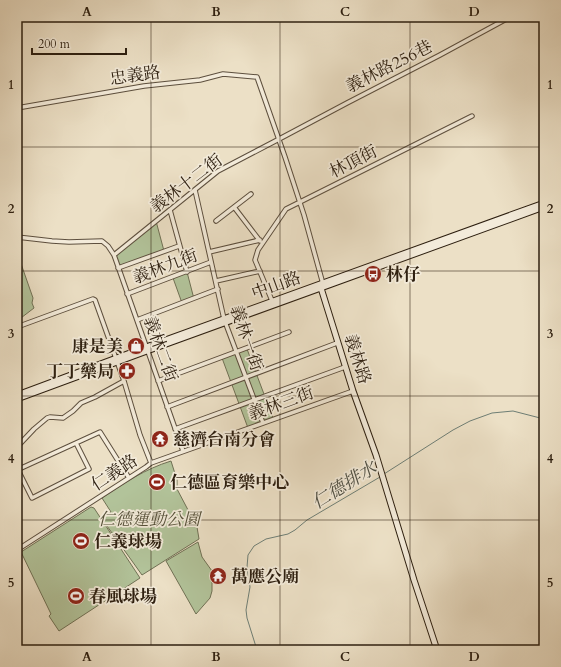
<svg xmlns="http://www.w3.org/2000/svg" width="561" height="667" viewBox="0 0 561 667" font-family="Cardo,'Noto Serif TC',serif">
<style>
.green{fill:#b2c39a;stroke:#707155}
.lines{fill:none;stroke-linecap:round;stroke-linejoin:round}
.stream{stroke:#6e7e75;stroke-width:1}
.street-casing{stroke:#5d4f3e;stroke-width:5.5}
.secondary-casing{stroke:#2d1f10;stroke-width:7}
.street{stroke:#f3ebda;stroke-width:3.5}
.secondary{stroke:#f3ebda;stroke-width:5}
.grid{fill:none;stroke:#2d1f10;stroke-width:1;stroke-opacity:0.55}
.labels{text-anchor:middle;stroke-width:3.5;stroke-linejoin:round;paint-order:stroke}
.street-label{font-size:17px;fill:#2d1f10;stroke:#f3ebda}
.poi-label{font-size:17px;font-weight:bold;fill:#2d1f10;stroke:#f3ebda;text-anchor:start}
.park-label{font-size:17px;font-style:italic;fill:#555039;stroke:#f3ebda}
.water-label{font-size:18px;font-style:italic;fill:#4d4e43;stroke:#f3ebda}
.neatline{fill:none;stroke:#2d1f10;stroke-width:1.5}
.grid-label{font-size:13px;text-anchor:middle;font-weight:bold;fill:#2d1f10}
</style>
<rect width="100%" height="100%" fill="#ece0c6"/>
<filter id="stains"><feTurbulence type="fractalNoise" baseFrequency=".005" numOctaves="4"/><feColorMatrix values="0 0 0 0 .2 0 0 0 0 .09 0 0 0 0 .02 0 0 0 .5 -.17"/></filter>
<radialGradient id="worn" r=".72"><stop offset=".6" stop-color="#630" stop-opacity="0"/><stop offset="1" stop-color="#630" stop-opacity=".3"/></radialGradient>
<path class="green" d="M 156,221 L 164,251 L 118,268 L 114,255 Z
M 17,258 L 19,258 L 33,298 L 32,303 L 34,308 L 17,321 Z
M 187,272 L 194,299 L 182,303 L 173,278 Z
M 247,349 L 273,418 L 248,428 L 222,358 Z
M 171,461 L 177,480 L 177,489 L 197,527 L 199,539 L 142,575 L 102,519 L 111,512 L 102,498 C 124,483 145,469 171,461 Z
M 91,507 L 94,508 L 140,578 L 59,631 L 49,616 L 51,614 L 21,552 Z
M 198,542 L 202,557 L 212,571 L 212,591 L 210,598 L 196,614 L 166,561 Z"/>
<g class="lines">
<path class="stream" d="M 384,474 L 453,430 L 470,421 L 492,413 L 513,411 L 544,419
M 257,650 L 247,618 L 246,610 L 250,587 L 247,567 L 248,555 L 254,546 L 266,539 L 288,534 L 295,530 L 307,520 L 380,477"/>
<g class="street-casing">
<path id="street" d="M 17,108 L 144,86 L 200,80 L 223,74 L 257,77 L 285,157 L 304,215 L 323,284
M 195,190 L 224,319 L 263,423
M 234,207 L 260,241
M 170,210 L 187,272
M 216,221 L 251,194
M 17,237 L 52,241 L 69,242 L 102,241 L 108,246 L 114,255 L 183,451
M 209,252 L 260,240
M 114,255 L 218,171 L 283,137 L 347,103 L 440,55 L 510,17
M 118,268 L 179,246
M 216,281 L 260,271
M 127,294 L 211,262
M 273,303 L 255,260 L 258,250 L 286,209 L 472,116
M 137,320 L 218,289
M 17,327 L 93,299 L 95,300 L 124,381 L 140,435 L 151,463 L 146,467 L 17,550
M 158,381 L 289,332
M 167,407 L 337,343
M 175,429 L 345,367
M 17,447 L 34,429 L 47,418 L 50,417 L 63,418 L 73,411 L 81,403 L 95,397 L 124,381
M 151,463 L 353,391
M 17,470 L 100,432 L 129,478
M 18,470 L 32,498 L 89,469 L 76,443"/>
</g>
<g class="secondary-casing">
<path id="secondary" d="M 321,288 L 353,391 L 376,455 L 414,580 L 437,650
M 17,395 L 146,347 L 544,203
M 17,399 L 147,351 L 544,207"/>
</g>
<use href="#street" class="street"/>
<use href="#secondary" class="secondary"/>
</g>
<path class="grid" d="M 151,17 L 151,650M 280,17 L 280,650M 410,17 L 410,650M 17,147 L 544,147M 17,271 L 544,271M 17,396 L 544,396M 17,520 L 544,520"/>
<defs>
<g id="bus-disc" transform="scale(0.9)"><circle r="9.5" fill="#8f2418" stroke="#f3ebda"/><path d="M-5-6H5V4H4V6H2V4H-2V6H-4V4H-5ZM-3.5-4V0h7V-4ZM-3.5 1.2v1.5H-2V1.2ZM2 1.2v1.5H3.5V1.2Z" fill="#fff"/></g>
<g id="shop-disc" transform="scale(0.9)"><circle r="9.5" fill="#8f2418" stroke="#f3ebda"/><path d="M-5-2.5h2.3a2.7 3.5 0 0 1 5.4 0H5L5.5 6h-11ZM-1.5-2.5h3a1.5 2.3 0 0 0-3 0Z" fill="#fff"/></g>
<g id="pharmacy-disc" transform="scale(0.9)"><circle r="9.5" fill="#8f2418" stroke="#f3ebda"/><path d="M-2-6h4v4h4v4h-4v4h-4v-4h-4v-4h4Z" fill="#fff"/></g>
<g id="temple-disc" transform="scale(0.9)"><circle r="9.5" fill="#8f2418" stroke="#f3ebda"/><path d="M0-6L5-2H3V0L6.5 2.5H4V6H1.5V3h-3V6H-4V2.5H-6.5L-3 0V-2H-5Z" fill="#fff"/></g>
<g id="stadium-disc" transform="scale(0.9)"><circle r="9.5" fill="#8f2418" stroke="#f3ebda"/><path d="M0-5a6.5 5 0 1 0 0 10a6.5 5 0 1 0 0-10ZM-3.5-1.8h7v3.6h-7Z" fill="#fff"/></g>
</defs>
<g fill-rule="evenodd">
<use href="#bus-disc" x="373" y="274"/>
<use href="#shop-disc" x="136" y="346"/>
<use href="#pharmacy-disc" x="127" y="371"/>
<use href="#temple-disc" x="160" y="439"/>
<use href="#stadium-disc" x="157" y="482"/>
<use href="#stadium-disc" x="81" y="541"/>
<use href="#temple-disc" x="218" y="576"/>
<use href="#stadium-disc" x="76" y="596"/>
</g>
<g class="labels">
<g class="street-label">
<text transform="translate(389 66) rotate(-27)" y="6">義林路256巷</text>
<text transform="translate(135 75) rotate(-8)" y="6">忠義路</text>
<text transform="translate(353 161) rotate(-27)" y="6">林頂街</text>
<text transform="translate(186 183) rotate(-37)" y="6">義林十二街</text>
<text transform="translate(165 266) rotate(-21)" y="6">義林九街</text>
<text transform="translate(276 285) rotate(-20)" y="6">中山路</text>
<text transform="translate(247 338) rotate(71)" y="6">義林一街</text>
<text transform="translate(161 349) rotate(70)" y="6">義林二街</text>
<text transform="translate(358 359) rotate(72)" y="6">義林路</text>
<text transform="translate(281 403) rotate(-20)" y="6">義林三街</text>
<text transform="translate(114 472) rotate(-33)" y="6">仁義路</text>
</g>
<g class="poi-label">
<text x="386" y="280">林仔</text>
<text x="123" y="352" text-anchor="end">康是美</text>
<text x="114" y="377" text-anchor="end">丁丁藥局</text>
<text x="173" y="445">慈濟台南分會</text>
<text x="170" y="488">仁德區育樂中心</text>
<text x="94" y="547">仁義球場</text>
<text x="231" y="582">萬應公廟</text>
<text x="89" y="602">春風球場</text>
</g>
<g class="park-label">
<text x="149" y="525">仁德運動公園</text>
</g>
<g class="water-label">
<text transform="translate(344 485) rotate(-32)" y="6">仁德排水</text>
</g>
</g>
<rect width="561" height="667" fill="none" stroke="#ece0c6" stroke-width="44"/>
<path d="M32 48v6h94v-6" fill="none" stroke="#2d1f10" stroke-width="2"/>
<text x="38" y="48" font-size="12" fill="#2d1f10" stroke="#f3ebda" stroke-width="3" paint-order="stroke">200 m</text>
<rect x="22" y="22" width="517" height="623" class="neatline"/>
<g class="grid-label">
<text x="87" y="16">A</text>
<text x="216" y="16">B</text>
<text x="345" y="16">C</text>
<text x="474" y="16">D</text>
<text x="11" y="89">1</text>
<text x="550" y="89">1</text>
<text x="11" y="213">2</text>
<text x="550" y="213">2</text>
<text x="11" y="338">3</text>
<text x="550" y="338">3</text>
<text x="11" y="463">4</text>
<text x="550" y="463">4</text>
<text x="11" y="587">5</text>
<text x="550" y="587">5</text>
<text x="87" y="661">A</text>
<text x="216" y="661">B</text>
<text x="345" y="661">C</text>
<text x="474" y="661">D</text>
</g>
<rect width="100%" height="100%" filter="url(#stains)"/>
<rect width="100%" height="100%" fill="url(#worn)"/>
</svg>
